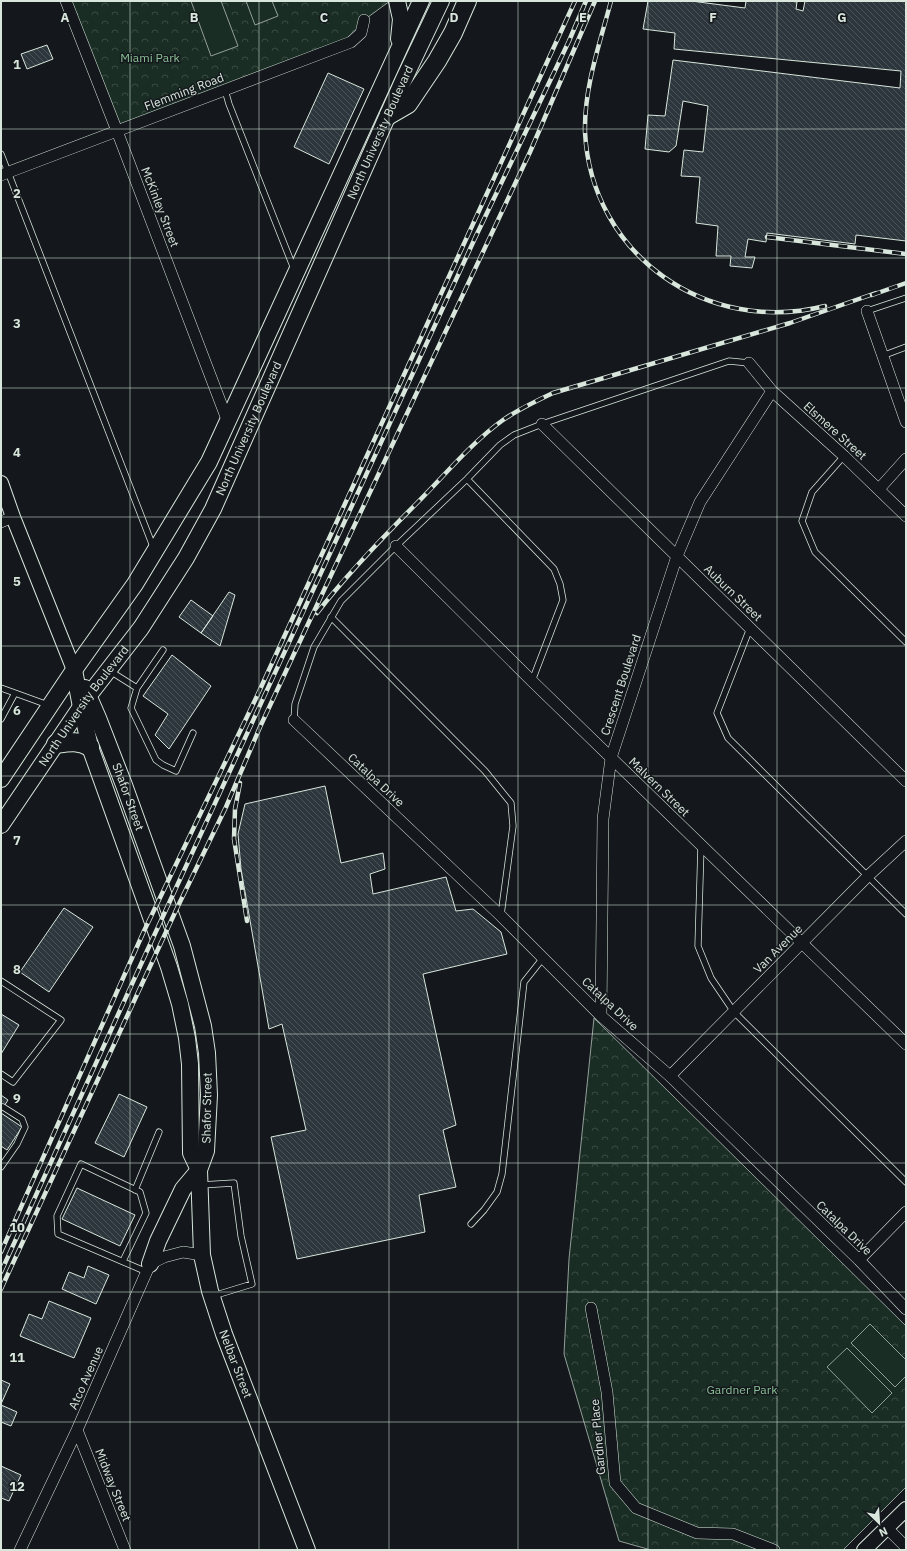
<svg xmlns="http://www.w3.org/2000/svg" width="907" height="1551" viewBox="0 0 907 1551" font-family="'IBM Plex Sans',sans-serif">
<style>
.forest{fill:url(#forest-crowns);stroke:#939e99}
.garden{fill:#1a2d24;stroke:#939e99}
.building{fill:url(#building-back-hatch);stroke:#d8e6dc}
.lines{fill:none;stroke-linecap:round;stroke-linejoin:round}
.service-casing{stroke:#d8e6dc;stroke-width:7}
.minor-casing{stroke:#d8e6dc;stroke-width:12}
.tertiary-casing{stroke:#d8e6dc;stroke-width:16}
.secondary-casing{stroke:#d8e6dc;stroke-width:18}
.primary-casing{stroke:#d8e6dc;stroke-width:20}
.service{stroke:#14181c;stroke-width:5.5}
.minor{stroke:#14181c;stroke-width:11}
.tertiary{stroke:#14181c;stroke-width:14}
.secondary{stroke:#14181c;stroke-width:16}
.primary{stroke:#14181c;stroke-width:18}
.rail-casing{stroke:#d8e6dc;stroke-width:4.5}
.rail{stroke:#14181c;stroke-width:3;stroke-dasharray:9;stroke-linecap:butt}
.grid{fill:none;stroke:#d8e6dc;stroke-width:1;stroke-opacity:0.55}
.labels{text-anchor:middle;stroke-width:3;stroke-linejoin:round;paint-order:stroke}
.park-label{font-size:12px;fill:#8ac095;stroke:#14181c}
.street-label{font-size:12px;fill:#d8e6dc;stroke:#14181c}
.grid-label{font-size:13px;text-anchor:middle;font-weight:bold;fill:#d8e6dc;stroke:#14181c;stroke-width:3;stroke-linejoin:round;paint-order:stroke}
</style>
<defs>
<pattern id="forest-crowns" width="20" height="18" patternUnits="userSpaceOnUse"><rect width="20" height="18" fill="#1a2d24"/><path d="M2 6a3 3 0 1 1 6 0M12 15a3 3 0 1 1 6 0" fill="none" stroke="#3b4b43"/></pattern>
<pattern id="building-back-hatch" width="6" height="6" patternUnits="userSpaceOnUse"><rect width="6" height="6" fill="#2c363c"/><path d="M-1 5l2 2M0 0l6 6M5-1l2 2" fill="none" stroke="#4a5358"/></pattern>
</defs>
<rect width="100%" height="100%" fill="#14181c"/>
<path class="forest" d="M 66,1 L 390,1 L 364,20 L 361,33 L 117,131 Z
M 594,1018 L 906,1326 L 906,1487 L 843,1550 L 651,1550 L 619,1541 L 564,1354 L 569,1259 Z"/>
<path class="garden" d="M 191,1 L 221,1 L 238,46 L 211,56 Z
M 246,1 L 272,1 L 278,16 L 255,25 Z
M 870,1324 L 906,1360 L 906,1376 L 895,1387 L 851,1343 Z
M 847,1348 L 892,1393 L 872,1413 L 827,1367 Z"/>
<path class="building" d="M 648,1 L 691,1 L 745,8 L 746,1 L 791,1 L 797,2 L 796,9 L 803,11 L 805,1 L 906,1 L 906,241 L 856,235 L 855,244 L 767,233 L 766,242 L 748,239 L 745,257 L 755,257 L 752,268 L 730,266 L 731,256 L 716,256 L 718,226 L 696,223 L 700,177 L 681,176 L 684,150 L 703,152 L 708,106 L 683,101 L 676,146 L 669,152 L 645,149 L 648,115 L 665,116 L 673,60 L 900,88 L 901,71 L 674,49 L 675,33 L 643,29 Z
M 47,45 L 53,59 L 27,69 L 21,54 Z
M 328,73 L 364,89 L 329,164 L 294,147 Z
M 229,592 L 235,595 L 220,646 L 201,633 Z
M 191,600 L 213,616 L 201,633 L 179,617 Z
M 172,655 L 211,686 L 169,749 L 155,735 L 168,714 L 143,696 Z
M 325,786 L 341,863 L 383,853 L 385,869 L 370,874 L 373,894 L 446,877 L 456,911 L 473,909 L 501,932 L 507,954 L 423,974 L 456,1125 L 443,1130 L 456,1187 L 419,1195 L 425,1232 L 297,1259 L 271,1137 L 306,1130 L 282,1024 L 269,1029 L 241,869 L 238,834 L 245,804 Z
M 64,908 L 93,927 L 49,992 L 20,972 Z
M 1,1014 L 19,1025 L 1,1054 Z
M 119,1094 L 147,1107 L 124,1157 L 95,1143 Z
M 1,1095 L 8,1100 L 1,1111 Z
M 1,1113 L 22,1127 L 7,1150 L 1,1146 Z
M 77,1188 L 135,1215 L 120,1246 L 62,1219 Z
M 88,1266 L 109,1275 L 96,1304 L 62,1289 L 69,1272 L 84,1278 Z
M 49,1301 L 91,1318 L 74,1358 L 20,1336 L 29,1314 L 42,1319 Z
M 1,1380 L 10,1384 L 1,1404 Z
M 1,1405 L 17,1412 L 11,1426 L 1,1422 Z
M 1,1466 L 21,1475 L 9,1501 L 1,1498 Z"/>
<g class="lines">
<g class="service-casing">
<path id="service" d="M 225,90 L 229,104 L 294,269
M 1,154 L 154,549
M 867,311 L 906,298
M 882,356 L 906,347
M 844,456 L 812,492 L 802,521 L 815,552 L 906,642
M 467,479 L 554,569 L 560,584 L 563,600 L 532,681
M 331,617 L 485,771 L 511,803 L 513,826 L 501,915
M 750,628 L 717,713 L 728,738 L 906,914
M 110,671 L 137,688 L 163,650
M 1,688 L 15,693
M 137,688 L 131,708 L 156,760 L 163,765 L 176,771 L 193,733
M 1,719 L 15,693 L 48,705
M 294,720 L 295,704 L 314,647 L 341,601 L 396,546 L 467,479 L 500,445 L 514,435 L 542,424 L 729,361 L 749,363
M 701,846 L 698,946 L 711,978 L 734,1012 L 906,1182
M 1,981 L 61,1020 L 13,1082 L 1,1074
M 1,1167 L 17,1144 L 25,1127 L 22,1119 L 3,1107
M 201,1185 L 234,1183 L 241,1236 L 252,1284 L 213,1296
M 135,1190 L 159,1132
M 471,1224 L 484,1210 L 497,1192 L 502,1174 L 524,982 L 543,958
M 123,1261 L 146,1213 L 140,1192 L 81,1164 L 57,1216 L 58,1234 L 147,1272"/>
</g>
<g class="minor-casing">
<path id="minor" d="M 66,1 L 117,131 L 228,422
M 1,175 L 351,42 L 361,33 L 364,20
M 867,311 L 906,422
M 749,363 L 772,391 L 844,456 L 906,516
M 542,424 L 906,781
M 879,489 L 906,459
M 1,522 L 13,517
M 396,546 L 532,681 L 906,1044
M 294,720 L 501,916 L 601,1016 L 670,1076 L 859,1260 L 906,1309
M 601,1016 L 603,819 L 611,758 L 677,556 L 700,502 L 772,391
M 670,1076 L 868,876 L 906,841
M 859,1260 L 906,1212
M 591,1308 L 607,1392 L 615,1483 L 636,1508 L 697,1533 L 733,1534 L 774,1550
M 77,1430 L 125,1550
M 887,1528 L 906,1547
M 20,1550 L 77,1430 L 150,1264 L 164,1257 L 183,1252 L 202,1255"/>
</g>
<g class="tertiary-casing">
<path id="tertiary" d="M 1,483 L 13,517 L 74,670
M 864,1550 L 906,1509"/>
</g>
<g class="secondary-casing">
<g id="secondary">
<path d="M 397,1 L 401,19 L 399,39"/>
<path id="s1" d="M 74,670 L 81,707 L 90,747 L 169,967 L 180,1004 L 187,1038 L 190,1064 L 191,1153 L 199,1170 L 202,1255 L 210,1291 L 224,1334 L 307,1550"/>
<path id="s2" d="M 85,688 L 98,718 L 124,785 L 182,946 L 203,1026 L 207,1053 L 209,1095 L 206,1151 L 199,1170 L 183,1189 L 158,1241 L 150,1264"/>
<path d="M 1,779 L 74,670 L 135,584 L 209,462 L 421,1"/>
<path id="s3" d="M 1,825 L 89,695 L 141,628 L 186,558 L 213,509 L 403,81 L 441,1"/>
</g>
</g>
<g class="primary-casing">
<path id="primary" d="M 389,115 L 408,104 L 437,61 L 453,33 L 467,1
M 56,744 C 69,742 78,740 90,747"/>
</g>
<use href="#service" class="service"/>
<use href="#minor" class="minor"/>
<use href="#tertiary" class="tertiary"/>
<use href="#secondary" class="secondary"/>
<use href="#primary" class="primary"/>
<g class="rail-casing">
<path id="rail" d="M 611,1 C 600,43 584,87 585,132 C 591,255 707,336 825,306
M 767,237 L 906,254
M 872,295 L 906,283
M 317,613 C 348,573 382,538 417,503 C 444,476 472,442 503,420 C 519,409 536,401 553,393 L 790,323 L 876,293
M 240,783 L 235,809 L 234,839 L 247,921
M 1,1252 L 144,931 L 257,696 L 575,1
M 1,1272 L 147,951 L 476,236 L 569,41 L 586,1
M 1,1289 L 178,906 L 226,807 L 260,727 L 293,656 L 530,152 L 595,1"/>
</g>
<use href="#rail" class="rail"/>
</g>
<path class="grid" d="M 130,1 L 130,1550M 259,1 L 259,1550M 389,1 L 389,1550M 518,1 L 518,1550M 648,1 L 648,1550M 777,1 L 777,1550M 1,129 L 906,129M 1,258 L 906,258M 1,388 L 906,388M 1,517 L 906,517M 1,646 L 906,646M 1,776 L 906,776M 1,905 L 906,905M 1,1034 L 906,1034M 1,1163 L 906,1163M 1,1292 L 906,1292M 1,1422 L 906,1422"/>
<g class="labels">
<g class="park-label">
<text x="150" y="62">Miami Park</text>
<text x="742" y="1394">Gardner Park</text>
</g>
<g class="street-label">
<text transform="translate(184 92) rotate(-21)" y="4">Flemming Road</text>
<text dy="4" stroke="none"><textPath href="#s3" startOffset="793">North University Boulevard</textPath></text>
<text transform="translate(160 207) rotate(69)" y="4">McKinley Street</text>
<text dy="4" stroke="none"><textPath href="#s3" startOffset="469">North University Boulevard</textPath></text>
<text transform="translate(835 431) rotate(42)" y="4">Elsmere Street</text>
<text transform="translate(733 593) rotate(44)" y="4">Auburn Street</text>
<text transform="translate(621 685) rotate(-72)" y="4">Crescent Boulevard</text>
<text dy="4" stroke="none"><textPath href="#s3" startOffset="145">North University Boulevard</textPath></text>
<text transform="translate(376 780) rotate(43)" y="4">Catalpa Drive</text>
<text transform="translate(659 787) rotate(44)" y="4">Malvern Street</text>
<text dy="4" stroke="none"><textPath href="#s2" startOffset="117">Shafor Street</textPath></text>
<text transform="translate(778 949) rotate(-45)" y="4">Van Avenue</text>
<text transform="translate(610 1004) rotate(43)" y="4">Catalpa Drive</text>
<text transform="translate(207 1108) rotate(-89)" y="4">Shafor Street</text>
<text transform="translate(844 1228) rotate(44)" y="4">Catalpa Drive</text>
<text dy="4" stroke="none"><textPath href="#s1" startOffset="719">Nelbar Street</textPath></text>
<text transform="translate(86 1378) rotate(-66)" y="4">Atco Avenue</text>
<text transform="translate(598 1437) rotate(-95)" y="4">Gardner Place</text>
<text transform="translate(113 1485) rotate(68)" y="4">Midway Street</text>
</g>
</g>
<g class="grid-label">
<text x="65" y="22">A</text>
<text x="194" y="22">B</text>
<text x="324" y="22">C</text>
<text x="454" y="22">D</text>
<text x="583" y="22">E</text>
<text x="713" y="22">F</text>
<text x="842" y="22">G</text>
<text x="17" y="69">1</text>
<text x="17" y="198">2</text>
<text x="17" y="328">3</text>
<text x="17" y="457">4</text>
<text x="17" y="586">5</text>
<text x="17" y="715">6</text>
<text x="17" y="845">7</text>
<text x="17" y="974">8</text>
<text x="17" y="1103">9</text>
<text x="17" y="1232">10</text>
<text x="17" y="1362">11</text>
<text x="17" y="1491">12</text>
</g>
<rect width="907" height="1551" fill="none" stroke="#d8e6dc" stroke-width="4"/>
<g transform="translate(879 1523) rotate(155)" stroke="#14181c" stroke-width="3" paint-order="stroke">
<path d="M0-3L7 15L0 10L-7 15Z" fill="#d8e6dc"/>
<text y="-6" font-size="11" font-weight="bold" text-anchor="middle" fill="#d8e6dc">N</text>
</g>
</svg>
